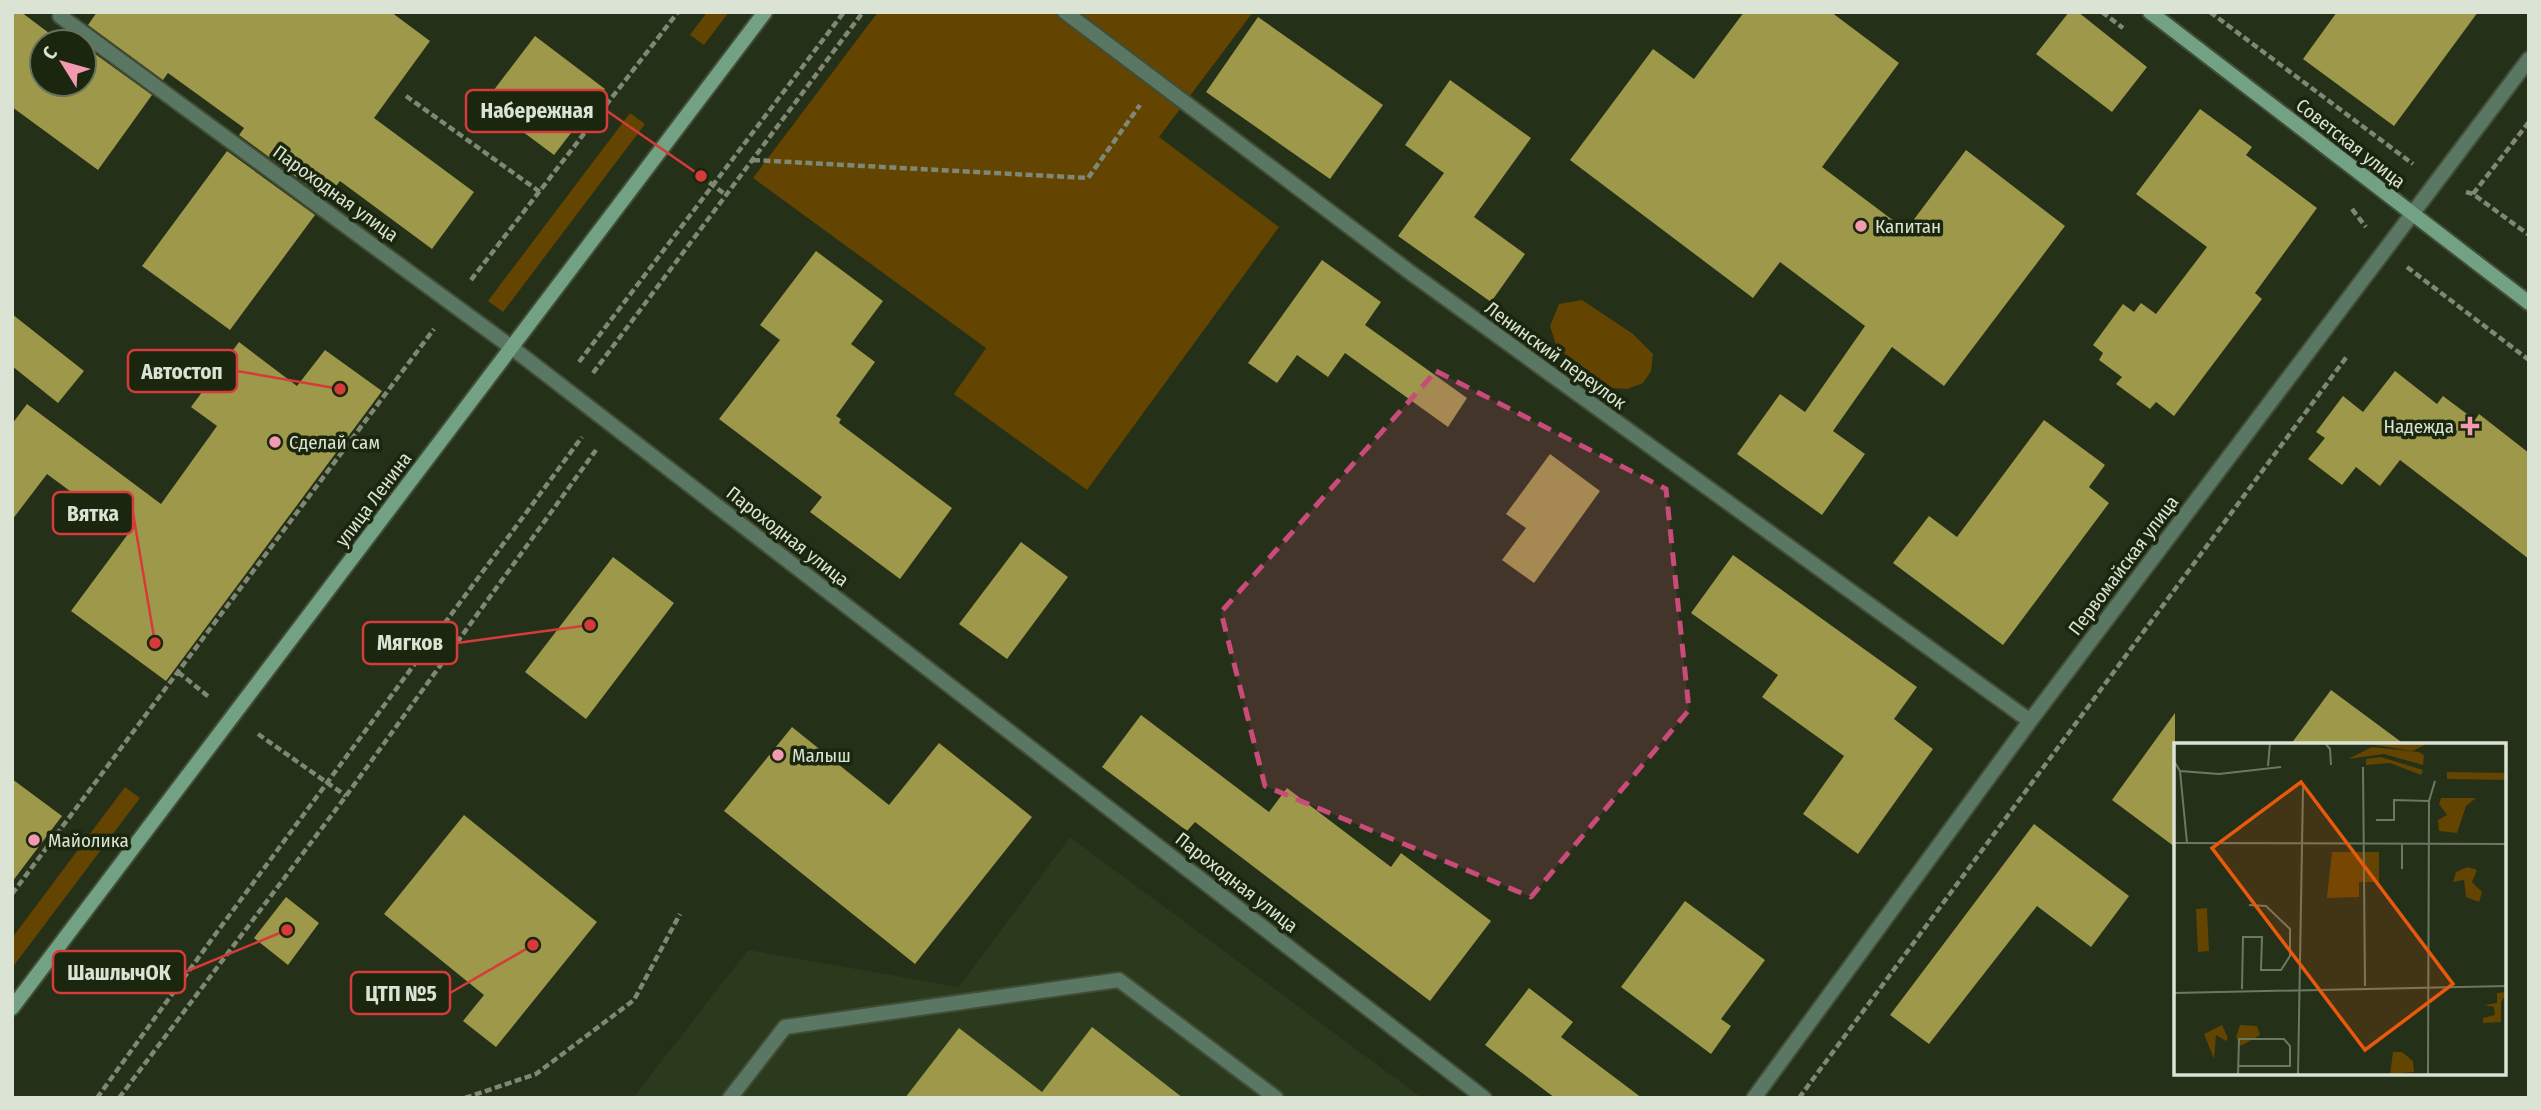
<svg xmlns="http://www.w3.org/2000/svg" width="2541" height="1110" viewBox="0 0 2541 1110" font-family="'Fira Sans Condensed',sans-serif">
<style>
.built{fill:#2b3a1c}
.green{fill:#634400}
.building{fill:#9e984a}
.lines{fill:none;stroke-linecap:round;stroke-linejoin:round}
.lane-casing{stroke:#414d36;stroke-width:18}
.street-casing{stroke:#414d36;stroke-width:18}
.secondary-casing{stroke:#414d36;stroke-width:18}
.path{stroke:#7e8874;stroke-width:4.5;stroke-dasharray:7 3.5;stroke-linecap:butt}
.lane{stroke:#5a7764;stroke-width:14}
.street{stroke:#5a7764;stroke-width:14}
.secondary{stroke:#72a283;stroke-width:14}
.marked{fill:#c84b79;fill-opacity:0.2;stroke:#c84b79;stroke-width:5;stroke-dasharray:14 9;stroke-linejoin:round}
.poi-dot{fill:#f29ab0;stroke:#1a260e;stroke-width:2.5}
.labels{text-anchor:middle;stroke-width:7;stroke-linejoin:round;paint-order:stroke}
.street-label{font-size:19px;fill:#dbe3d4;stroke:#1a260e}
.poi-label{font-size:19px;fill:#dbe3d4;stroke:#1a260e;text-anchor:start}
.inset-road{fill:none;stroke:#6d7863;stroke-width:2}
.view{fill:#e8590c;fill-opacity:0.15;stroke:#e8590c;stroke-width:3.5}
.inset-edge{fill:none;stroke:#dbe3d4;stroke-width:3.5}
.leader{fill:none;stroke:#d63b39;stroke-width:2.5}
.callout-dot{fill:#d63b39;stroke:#1a260e;stroke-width:2.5}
.callout{fill:#1a260e;stroke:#d63b39;stroke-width:2.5}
.callout-label{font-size:21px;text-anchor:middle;font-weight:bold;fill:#dbe3d4}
</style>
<rect width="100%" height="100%" fill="#243018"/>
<path class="built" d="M 1070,837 L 1422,1098 L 633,1098 L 748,950 L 959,987 Z"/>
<path class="green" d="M 707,12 L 729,12 L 704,45 L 690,35 Z
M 878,12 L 1253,12 L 1159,137 L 1279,227 L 1087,490 L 954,394 L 986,348 L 753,178 Z
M 630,113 L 645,124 L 503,312 L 488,301 Z
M 1582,300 L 1633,334 L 1653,354 L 1651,371 L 1643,383 L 1627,389 L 1612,388 L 1557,348 L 1550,326 L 1559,304 Z
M 125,787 L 140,798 L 12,968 L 12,938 Z"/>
<path class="building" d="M 12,12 L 21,12 L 61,42 L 42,42 L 42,84 L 84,84 L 84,46 L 152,95 L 98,170 L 12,107 Z
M 97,12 L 391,12 L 430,41 L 374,118 L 474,192 L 432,249 L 340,181 L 326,199 L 239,135 L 244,128 L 168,73 L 163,80 L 88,25 Z
M 1744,12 L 1831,12 L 1899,63 L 1822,167 L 1906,230 L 1966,150 L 2065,226 L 1944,386 L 1892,347 L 1833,431 L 1865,454 L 1822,515 L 1737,454 L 1780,394 L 1805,412 L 1865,326 L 1780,262 L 1753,298 L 1570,160 L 1653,49 L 1694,79 Z
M 2069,12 L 2078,12 L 2147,67 L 2112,112 L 2036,54 Z
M 2337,12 L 2478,12 L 2394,126 L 2303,59 Z
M 1258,17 L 1383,105 L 1330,179 L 1206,92 Z
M 535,36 L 605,89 L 554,155 L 484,103 Z
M 1450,80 L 1531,138 L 1474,217 L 1525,254 L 1491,302 L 1398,236 L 1444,173 L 1405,145 Z
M 2200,109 L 2252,147 L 2246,155 L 2317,208 L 2255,293 L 2262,299 L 2174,416 L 2156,402 L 2150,409 L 2116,384 L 2122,377 L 2099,360 L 2103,353 L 2093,345 L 2123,304 L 2134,312 L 2141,303 L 2156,314 L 2207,247 L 2136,194 Z
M 227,151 L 315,215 L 230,330 L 142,266 Z
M 816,251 L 883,301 L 851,344 L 875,362 L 836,416 L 841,419 L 839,423 L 952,508 L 900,579 L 810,512 L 822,497 L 719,419 L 780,340 L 760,325 Z
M 1322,260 L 1381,302 L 1365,325 L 1467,398 L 1448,427 L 1345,353 L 1328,377 L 1297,355 L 1277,383 L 1248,363 Z
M 12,314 L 84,371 L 58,403 L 12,366 Z
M 239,342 L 297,386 L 325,350 L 382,391 L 166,681 L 71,611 L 128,534 L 47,474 L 12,520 L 12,424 L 27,404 L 161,504 L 217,426 L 191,407 Z
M 2395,371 L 2437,404 L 2443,396 L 2475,420 L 2479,414 L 2529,453 L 2529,559 L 2400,460 L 2380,486 L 2356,467 L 2342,485 L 2308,459 L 2325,438 L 2316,432 L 2343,396 L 2363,412 Z
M 2044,420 L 2105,465 L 2089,487 L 2109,503 L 2003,645 L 1893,563 L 1929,516 L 1957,537 Z
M 1550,454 L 1600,491 L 1534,583 L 1502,560 L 1526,528 L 1506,514 Z
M 1021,542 L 1068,577 L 1007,659 L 959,624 Z
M 1733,555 L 1917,687 L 1894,719 L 1933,749 L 1858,854 L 1803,814 L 1844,756 L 1762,697 L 1778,675 L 1691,613 Z
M 613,557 L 674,603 L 586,719 L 525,672 Z
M 2331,690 L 2404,744 L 2291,744 Z
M 2175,713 L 2175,847 L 2112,800 Z
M 1141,715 L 1269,812 L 1287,788 L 1391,867 L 1401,853 L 1491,921 L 1430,1001 L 1195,822 L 1187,831 L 1102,767 Z
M 792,727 L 889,805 L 939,743 L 1032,817 L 915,964 L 724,811 Z
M 12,779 L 62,816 L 12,882 Z
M 464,815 L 597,922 L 496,1047 L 463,1021 L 484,995 L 384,914 Z
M 2034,824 L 2129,896 L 2091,947 L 2037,906 L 1929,1044 L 1890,1015 Z
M 286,897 L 319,923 L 288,965 L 254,938 Z
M 1685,901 L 1765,960 L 1721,1019 L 1731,1026 L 1711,1054 L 1621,987 Z
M 1529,988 L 1573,1022 L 1561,1037 L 1642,1098 L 1555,1098 L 1485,1045 Z
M 1092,1027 L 1183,1098 L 905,1098 L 959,1028 L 1042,1092 Z"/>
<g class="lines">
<g class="lane-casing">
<path id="lane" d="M 730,1098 L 785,1027 L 1119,980 L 1276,1098"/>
</g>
<g class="street-casing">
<path id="street" d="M 1065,12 L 1411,273 L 2030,721
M 60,16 L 511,347 L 1484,1098
M 1754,1098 L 2030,721 L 2529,59"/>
</g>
<g class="secondary-casing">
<path id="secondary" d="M 2150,12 L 2529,303
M 12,1008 L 765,12"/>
</g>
<path class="path" d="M 2102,12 L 2123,28
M 2210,12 L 2413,164
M 406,96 L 540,192
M 753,160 L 1088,178 L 1140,105
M 701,176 L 726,195
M 2466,192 L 2473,194 L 2529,235
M 2473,194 L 2529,122
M 2352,209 L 2366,227
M 2407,267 L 2529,360
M 471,280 L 678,12
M 579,362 L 844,12
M 593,373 L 863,12
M 178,672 L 209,697
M 258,734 L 346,796
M 12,894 L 434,329
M 97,1098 L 217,932 L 582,437
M 119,1098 L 346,796 L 596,450
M 465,1098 L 536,1074 L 634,1000 L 680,914
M 1799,1098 L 2348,355"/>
<use href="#lane" class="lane"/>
<use href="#street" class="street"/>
<use href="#secondary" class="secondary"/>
</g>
<path class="marked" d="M 1436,371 L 1666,489 L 1689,710 L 1531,897 L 1265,786 L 1221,612 Z"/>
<g class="poi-dot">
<circle cx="1861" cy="226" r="7"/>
<path d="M2466.5 415.5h7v7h7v7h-7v7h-7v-7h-7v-7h7z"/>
<circle cx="275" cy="442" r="7"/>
<circle cx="778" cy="755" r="7"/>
<circle cx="34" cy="840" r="7"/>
</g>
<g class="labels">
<g class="street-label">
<text transform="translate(2351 143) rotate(38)" y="7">Советская улица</text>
<text transform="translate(336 193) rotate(36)" y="7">Пароходная улица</text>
<text transform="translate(1556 355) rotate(36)" y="7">Ленинский переулок</text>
<text transform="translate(373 499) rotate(-53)" y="7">улица Ленина</text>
<text transform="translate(788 536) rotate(38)" y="7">Пароходная улица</text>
<text transform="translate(2123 565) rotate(-53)" y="7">Первомайская улица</text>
<text transform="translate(1237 882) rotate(38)" y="7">Пароходная улица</text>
</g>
<g class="poi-label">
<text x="1875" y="233">Капитан</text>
<text x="2454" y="433" text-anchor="end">Надежда</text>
<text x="289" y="449">Сделай сам</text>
<text x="792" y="762">Малыш</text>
<text x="48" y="847">Майолика</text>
</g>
</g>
<g transform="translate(2174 743)">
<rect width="332" height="332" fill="#243018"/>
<path d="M 189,0 L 250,0 L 251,2 L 238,8 ZM 198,4 L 245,9 L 250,12 L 249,22 L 210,11 L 174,16 ZM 207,14 L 249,27 L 247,32 L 216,20 L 192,22 L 192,16 ZM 273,29 L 332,30 L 332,37 L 273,36 ZM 267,55 L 302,55 L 292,63 L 283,90 L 265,88 L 264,77 L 273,72 L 265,61 ZM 158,109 L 205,109 L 205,139 L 185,139 L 185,154 L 153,155 ZM 294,124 L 303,127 L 298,139 L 308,149 L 305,159 L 292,154 L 290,137 L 279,139 L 282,129 ZM 33,165 L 35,208 L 24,209 L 22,166 ZM 333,249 L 327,259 L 327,279 L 309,280 L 309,275 L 321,272 L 320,264 L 310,262 L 323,260 L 323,250 ZM 48,282 L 54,295 L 52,298 L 42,292 L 40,316 L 30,291 ZM 66,282 L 83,283 L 86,292 L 67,303 L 62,294 ZM 219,309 L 228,309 L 239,318 L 240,329 L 216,331 Z" fill="#634400"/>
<path class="inset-road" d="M 151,0 L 156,6 L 157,22M 0,18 L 6,28 L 13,100M 94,23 L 96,0M 189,24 L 191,243M 6,28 L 45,31 L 107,24M 202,77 L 220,77 L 220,57 L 255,58M 0,100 L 333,101M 228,100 L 228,126M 68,246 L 69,194 L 88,194 L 87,227 L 107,227 L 116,213 L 116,186 L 92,163 L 75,162M 0,250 L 333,243M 64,333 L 65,296 L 110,296 L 116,303 L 116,323 L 65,323M 124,333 L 129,44M 254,333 L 255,58 L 261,38"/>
<path class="view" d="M 127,39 L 279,241 L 191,307 L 38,105 Z"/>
<rect width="332" height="332" class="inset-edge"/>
</g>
<path class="leader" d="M701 176L607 111M340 389L237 371M155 643L133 513M590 625L457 643M287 930L185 972M533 945L450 993"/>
<g class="callout-dot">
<circle cx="701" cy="176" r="7"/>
<circle cx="340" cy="389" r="7"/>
<circle cx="155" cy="643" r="7"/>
<circle cx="590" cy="625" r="7"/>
<circle cx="287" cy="930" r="7"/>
<circle cx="533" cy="945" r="7"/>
</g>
<g class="callout">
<rect x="466" y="90" width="141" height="42" rx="7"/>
<rect x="128" y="350" width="109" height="42" rx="7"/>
<rect x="53" y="492" width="80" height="42" rx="7"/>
<rect x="363" y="622" width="94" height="42" rx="7"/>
<rect x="53" y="951" width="132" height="42" rx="7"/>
<rect x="351" y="972" width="99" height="42" rx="7"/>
</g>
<g class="callout-label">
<text x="537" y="118">Набережная</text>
<text x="182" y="379">Автостоп</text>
<text x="93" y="521">Вятка</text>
<text x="410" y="650">Мягков</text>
<text x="119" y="980">ШашлычОК</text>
<text x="401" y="1001">ЦТП №5</text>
</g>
<rect width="2541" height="1110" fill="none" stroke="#dbe3d4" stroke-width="28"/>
<g transform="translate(63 63) rotate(307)"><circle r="33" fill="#1a260e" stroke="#67725d" stroke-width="2"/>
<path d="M0-5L12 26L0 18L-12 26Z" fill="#f29ab0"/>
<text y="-10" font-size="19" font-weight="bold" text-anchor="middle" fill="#dbe3d4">С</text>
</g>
</svg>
